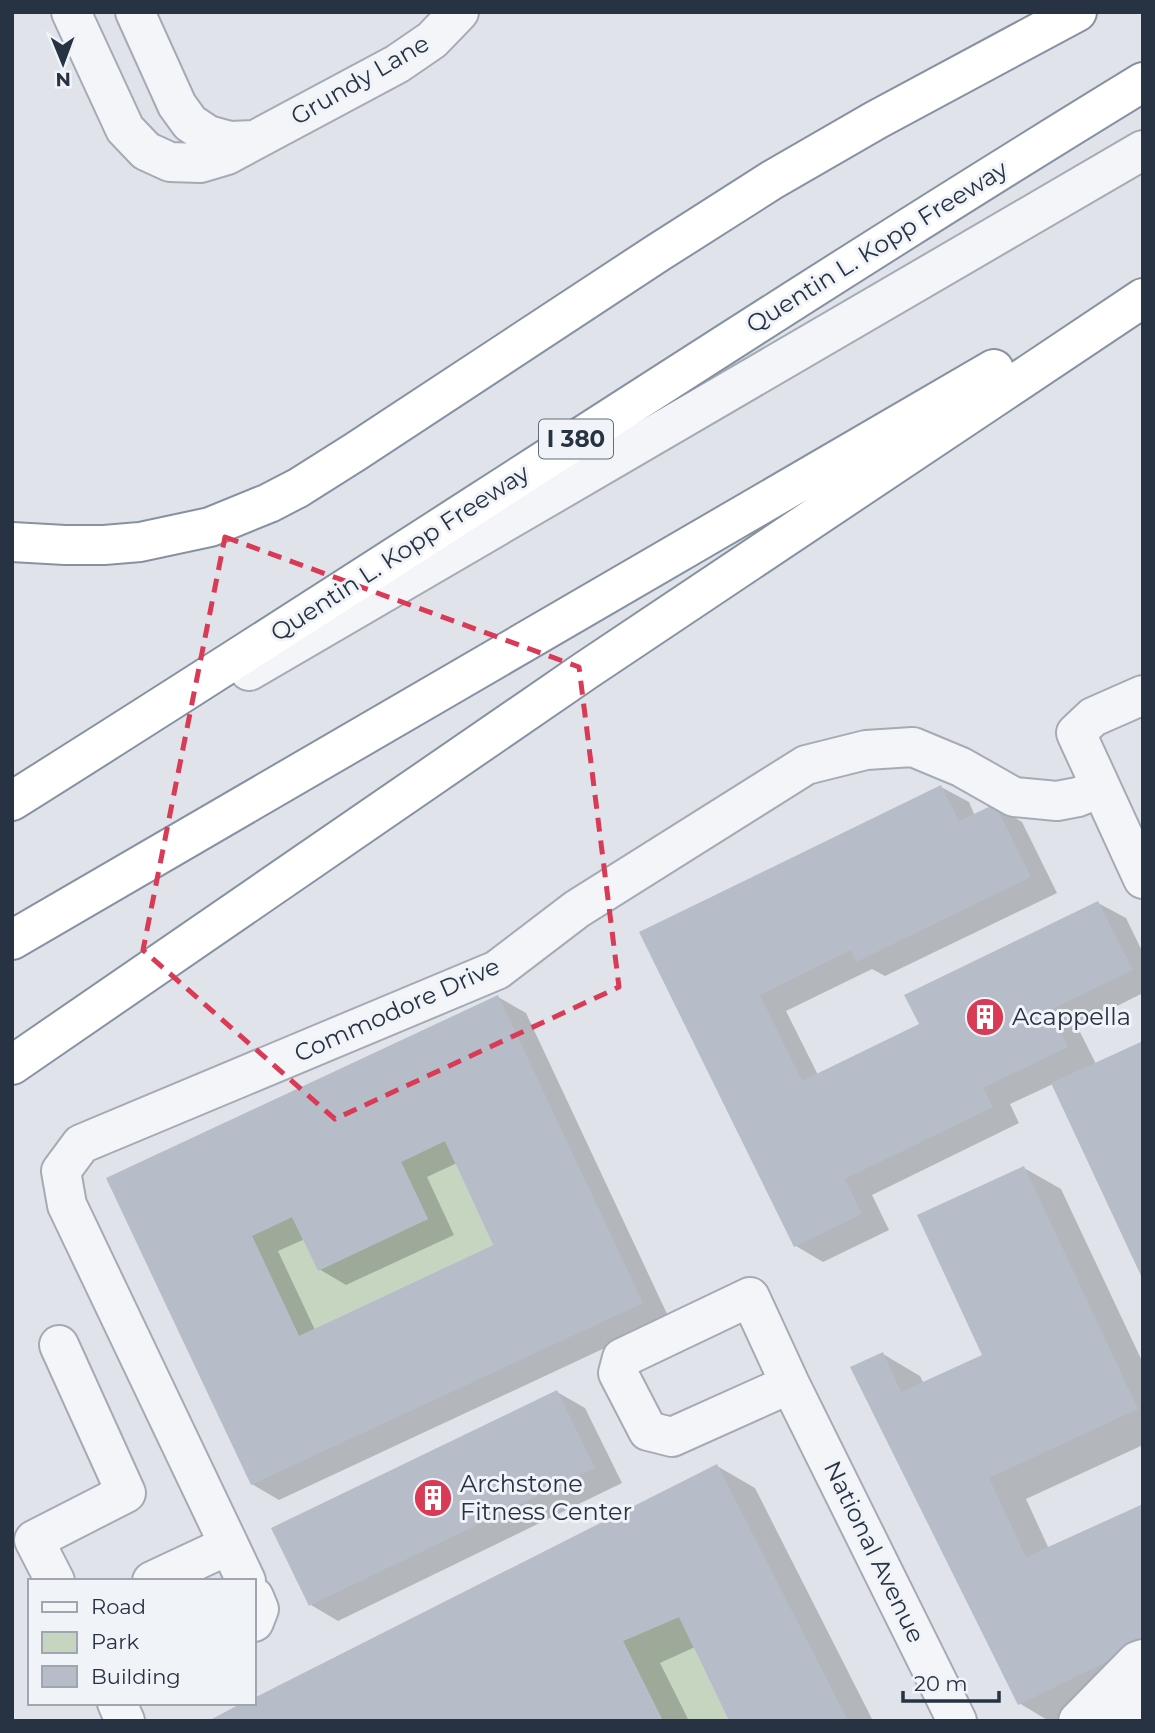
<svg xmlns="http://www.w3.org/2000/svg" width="1155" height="1733" viewBox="0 0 1155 1733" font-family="Montserrat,sans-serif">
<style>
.green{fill:#c6d5c0}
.shadow{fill:#0003;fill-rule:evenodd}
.building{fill:#b7bdc8;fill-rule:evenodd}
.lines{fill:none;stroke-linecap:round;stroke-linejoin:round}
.minor-casing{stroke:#a5abb5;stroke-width:42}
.highway-casing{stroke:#8692a2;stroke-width:42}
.minor{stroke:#f3f5f8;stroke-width:38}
.highway{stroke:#fff;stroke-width:38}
.marked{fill:none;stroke:#d93b56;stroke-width:5;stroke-dasharray:14 9;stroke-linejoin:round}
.labels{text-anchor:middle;stroke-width:6;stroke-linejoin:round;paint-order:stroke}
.shield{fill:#f0f3f7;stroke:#636c79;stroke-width:2}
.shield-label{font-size:23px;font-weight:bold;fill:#273243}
.street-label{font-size:24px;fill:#273243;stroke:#f0f3f7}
.poi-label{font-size:24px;fill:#273243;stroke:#f0f3f7;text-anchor:start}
</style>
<rect width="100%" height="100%" fill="#e0e4ea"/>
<path class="green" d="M 445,1141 L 493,1245 L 299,1336 L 252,1236 L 292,1217 L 318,1270 L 428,1219 L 401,1162 Z
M 679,1617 L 729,1721 L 663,1721 L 623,1641 Z"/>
<path class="shadow" d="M 941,787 L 969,802 L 975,816 L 995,806 L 1022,822 L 1057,893 L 885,976 L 872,969 L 786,1011 L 818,1075 L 921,1025 L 1098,903 L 1126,918 L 1143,953 L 1143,993 L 1077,1026 L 1096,1064 L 1010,1104 L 1019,1123 L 872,1195 L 889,1230 L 823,1262 L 796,1246 L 642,933 Z
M 498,997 L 526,1013 L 669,1318 L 279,1500 L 252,1484 L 109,1179 ZM 457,1163 L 496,1246 L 315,1330 L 278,1251 L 305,1239 L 319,1269 L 346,1285 L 454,1235 L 427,1177 Z
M 1024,1168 L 1061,1189 L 1143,1363 L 1143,1445 L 1026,1499 L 1049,1549 L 1143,1506 L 1143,1684 L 1066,1721 L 1049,1721 L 1019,1703 L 883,1354 L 920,1376 L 924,1384 L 985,1356 Z
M 557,1392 L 585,1408 L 622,1483 L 338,1621 L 311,1605 Z
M 717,1466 L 755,1488 L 873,1721 L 731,1721 L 695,1647 L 660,1663 L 689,1721 L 212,1721 L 254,1703 L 254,1700 Z"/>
<path class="building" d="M 941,785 L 959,821 L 995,804 L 1031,877 L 856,962 L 851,950 L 760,995 L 802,1081 L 919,1024 L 904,995 L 1098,901 L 1133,970 L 1050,1010 L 1068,1047 L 983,1088 L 993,1107 L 845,1179 L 862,1214 L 794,1247 L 639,932 Z
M 498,995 L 643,1303 L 251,1485 L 106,1178 ZM 445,1141 L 493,1245 L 299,1336 L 252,1236 L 292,1217 L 318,1271 L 428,1219 L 401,1162 Z
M 1143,1041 L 1143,1280 L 1051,1083 Z
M 1024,1166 L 1138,1409 L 989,1478 L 1026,1557 L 1143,1504 L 1143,1644 L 1018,1705 L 850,1367 L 883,1352 L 901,1392 L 982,1355 L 917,1215 Z
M 557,1390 L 595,1468 L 309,1606 L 271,1528 Z
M 717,1464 L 848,1721 L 729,1721 L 679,1617 L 623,1641 L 663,1721 L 208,1721 L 242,1703 L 254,1703 L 254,1698 Z"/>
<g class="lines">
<g class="minor-casing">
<path id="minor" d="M 71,12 L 125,129 L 146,151 L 170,162 L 200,163 L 227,155 L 397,64 L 432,40 L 459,12
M 135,12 L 177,105 L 190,123 L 208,135 L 230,141 L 254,140
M 249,671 L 1143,150
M 1143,695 L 1093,717 L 1076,733 L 1143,879
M 790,1384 L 672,1437 L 648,1431 L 618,1373 L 622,1358 L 750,1297 L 790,1384 L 957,1721
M 229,1545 L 67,1205 L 61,1171 L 81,1144 L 497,970 L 577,909 L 806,765 L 866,750 L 913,747 L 961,767 L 1014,797 L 1057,801 L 1078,797 L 1100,788
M 55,1581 L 34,1540 L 126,1493 L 59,1345
M 152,1581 L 229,1545 L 246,1581
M 254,1597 L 259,1609 L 254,1622
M 117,1703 L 125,1721
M 1078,1721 L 1137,1661 L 1143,1659
M 1123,1721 L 1143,1703"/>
</g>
<g class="highway-casing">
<path id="highway" d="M 12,542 L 65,545 L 104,545 L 140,542 L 210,527 L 269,503 L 298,488 L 355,452 L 659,252 L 772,180 L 876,120 L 1077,12
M 12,801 C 391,563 762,315 1143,82
M 12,940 L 994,369
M 12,1065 L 585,671 L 1143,298"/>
</g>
<use href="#minor" class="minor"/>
<use href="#highway" class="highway"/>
</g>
<path class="marked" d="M 225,537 L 579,667 L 619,987 L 335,1119 L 143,950 Z"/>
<defs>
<g id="building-disc" transform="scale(2.0125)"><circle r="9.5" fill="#d93b56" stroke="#f0f3f7"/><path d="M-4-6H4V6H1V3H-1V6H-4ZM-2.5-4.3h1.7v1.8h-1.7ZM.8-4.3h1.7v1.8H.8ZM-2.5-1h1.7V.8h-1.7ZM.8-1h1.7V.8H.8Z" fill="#fff"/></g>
</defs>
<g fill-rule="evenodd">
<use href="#building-disc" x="985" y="1017"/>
<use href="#building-disc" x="433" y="1498"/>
</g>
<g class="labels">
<rect class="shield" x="539" y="419.5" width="74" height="39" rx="5"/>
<g class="shield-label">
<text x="576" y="447">I 380</text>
</g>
<g class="street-label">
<text transform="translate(360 80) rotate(-30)" y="8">Grundy Lane</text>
<text transform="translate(877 247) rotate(-32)" y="8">Quentin L. Kopp Freeway</text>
<text transform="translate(400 553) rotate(-33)" y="8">Quentin L. Kopp Freeway</text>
<text transform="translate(397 1010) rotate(-24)" y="8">Commodore Drive</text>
<text transform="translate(874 1552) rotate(64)" y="8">National Avenue</text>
</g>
<g class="poi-label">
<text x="1012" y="1025">Acappella</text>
<text x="460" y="1492">Archstone<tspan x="460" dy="28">Fitness Center</tspan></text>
</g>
</g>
<rect width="1155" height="1733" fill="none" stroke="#273243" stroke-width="28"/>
<rect x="28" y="1579" width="228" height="126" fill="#f0f3f7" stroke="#a0a6af" stroke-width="2"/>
<rect x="42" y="1602" width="35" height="10" fill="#f3f5f8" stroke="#a0a6af" stroke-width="2"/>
<text x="91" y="1614" font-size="21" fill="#273243">Road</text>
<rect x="42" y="1632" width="35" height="21" fill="#c6d5c0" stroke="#a0a6af" stroke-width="2"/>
<text x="91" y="1649" font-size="21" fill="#273243">Park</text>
<rect x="42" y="1666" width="35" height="21" fill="#b7bdc8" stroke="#a0a6af" stroke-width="2"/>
<text x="91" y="1684" font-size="21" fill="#273243">Building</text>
<g transform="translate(63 63) rotate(179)" stroke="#f0f3f7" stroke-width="5" paint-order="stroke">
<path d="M0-5L12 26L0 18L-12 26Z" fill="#273243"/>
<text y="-10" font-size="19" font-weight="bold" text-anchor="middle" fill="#273243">N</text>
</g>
<path d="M903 1691v10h96v-10" fill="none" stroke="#273243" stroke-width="3.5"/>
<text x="914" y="1691" font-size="21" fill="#273243" stroke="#f0f3f7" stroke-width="5" paint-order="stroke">20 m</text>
</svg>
